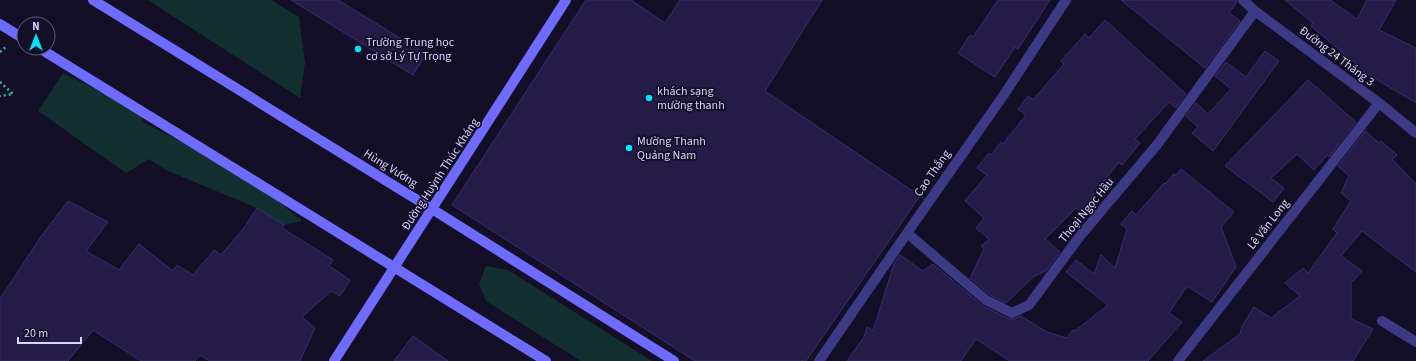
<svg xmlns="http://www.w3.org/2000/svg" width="1416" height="361" viewBox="0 0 1416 361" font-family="'Source Sans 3',sans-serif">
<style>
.green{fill:#12302f}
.building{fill:#241b47;stroke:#3b2d73}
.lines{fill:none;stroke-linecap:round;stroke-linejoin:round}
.path{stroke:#2fb8b0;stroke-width:2.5;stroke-dasharray:2 3;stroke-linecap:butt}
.street{stroke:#3d3a85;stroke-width:10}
.secondary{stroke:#6f6bff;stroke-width:10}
.poi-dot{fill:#00e5ff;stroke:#130f26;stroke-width:1.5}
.labels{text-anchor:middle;stroke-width:3.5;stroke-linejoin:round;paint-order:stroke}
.poi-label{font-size:12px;fill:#d9d4ff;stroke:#130f26;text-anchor:start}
.street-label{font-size:12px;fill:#d9d4ff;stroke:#130f26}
</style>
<rect width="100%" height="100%" fill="#130f26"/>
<path class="green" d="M 148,0 L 271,0 L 299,17 L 305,63 L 300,98 Z
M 63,73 L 141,111 L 143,122 L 249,177 L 302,221 L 284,225 L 257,208 L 166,170 L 149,159 L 126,173 L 38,111 Z
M 486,266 L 508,270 L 652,361 L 581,361 L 486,301 L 479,284 Z"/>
<path class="building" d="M 291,0 L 338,0 L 426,54 L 413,75 Z
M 586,0 L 631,0 L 665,23 L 680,0 L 822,0 L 765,91 L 920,196 L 806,361 L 695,361 L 452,205 Z
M 998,0 L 1050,0 L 1018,49 L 1015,47 L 995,77 L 958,53 L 970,35 L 973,37 Z
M 1121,0 L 1237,0 L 1237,2 L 1229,13 L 1240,21 L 1205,68 Z
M 1285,0 L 1330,0 L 1357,19 L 1367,0 L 1396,0 L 1379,30 L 1416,48 L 1416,103 L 1359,69 L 1360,67 L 1311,26 L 1313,23 Z
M 1105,20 L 1186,94 L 1176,108 L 1169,102 L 1135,139 L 1140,143 L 1122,165 L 1119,162 L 1091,197 L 1092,198 L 1081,212 L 1076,208 L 1045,239 L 1060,252 L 1047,270 L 1033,277 L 1006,303 L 990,295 L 970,278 L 984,249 L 981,246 L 989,239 L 976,228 L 984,218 L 965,201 L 987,175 L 977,168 L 989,153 L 991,155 L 1001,142 L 1003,144 L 1026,115 L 1018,109 L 1028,96 L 1033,100 L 1064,64 L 1061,61 L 1085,34 L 1089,38 Z
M 1265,51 L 1279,61 L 1213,151 L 1192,133 L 1198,127 L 1186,116 L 1196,103 L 1208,114 L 1231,89 L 1215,76 L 1226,62 L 1246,77 Z
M 1308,80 L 1356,122 L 1329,157 L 1327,155 L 1314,170 L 1297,154 L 1271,178 L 1284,188 L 1273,202 L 1225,166 Z
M 1365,131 L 1379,143 L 1381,141 L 1397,155 L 1392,159 L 1416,184 L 1416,272 L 1362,231 L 1341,256 L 1362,271 L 1351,283 L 1351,319 L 1373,329 L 1353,361 L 1203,361 L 1240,334 L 1242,326 L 1254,307 L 1271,318 L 1300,296 L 1285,283 L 1303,268 L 1308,273 L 1337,233 L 1333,229 L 1351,201 L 1341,193 L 1349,176 L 1338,166 Z
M 1181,169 L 1234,212 L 1221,227 L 1236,267 L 1212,302 L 1187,286 L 1169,313 L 1182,322 L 1148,361 L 1010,361 L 976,339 L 961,361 L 847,361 L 864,337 L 867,327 L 873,331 L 894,264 L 900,255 L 923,271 L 933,264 L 983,306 L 1009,319 L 1014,319 L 1021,316 L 1047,332 L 1066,338 L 1073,330 L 1075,331 L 1108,305 L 1066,272 L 1076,260 L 1094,274 L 1101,255 L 1115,268 L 1127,229 L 1121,224 L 1132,211 L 1136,215 L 1164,183 L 1165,184 L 1174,174 L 1176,175 Z
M 68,201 L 108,222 L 86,251 L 119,270 L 139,244 L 173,271 L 177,265 L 193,275 L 214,250 L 221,255 L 244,228 L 257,208 L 284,225 L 282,228 L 333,260 L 329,266 L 350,280 L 340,296 L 331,291 L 302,317 L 315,328 L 300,361 L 210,361 L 200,355 L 195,361 L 141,361 L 93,330 L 68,361 L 0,361 L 0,299 L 40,238 Z
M 413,336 L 448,361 L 394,361 Z"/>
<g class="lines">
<path class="path" d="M 0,52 L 7,46
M 0,82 L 13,94 L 0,96"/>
<path class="street" d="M 1243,0 L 1255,11 L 1379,103 L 1416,133
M 907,233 L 986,300 L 1012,313 L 1029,305 L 1080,236 L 1156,146 L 1255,11
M 1382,321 L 1416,342
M 819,361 L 907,233 L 1003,96 L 1066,0
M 1178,361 L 1379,103"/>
<path class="secondary" d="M 93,0 L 432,209 L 674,361
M 0,24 L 24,39
M 39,48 L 546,361
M 334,361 L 566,0"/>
</g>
<g class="poi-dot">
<circle cx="358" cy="49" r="4"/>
<circle cx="649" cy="98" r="4"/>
<circle cx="629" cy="148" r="4"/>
</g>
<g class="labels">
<g class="poi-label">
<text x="366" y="46">Trường Trung học<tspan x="366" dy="14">cơ sở Lý Tự Trọng</tspan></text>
<text x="657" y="95">khách sạng<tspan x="657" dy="14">mường thanh</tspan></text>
<text x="637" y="145">Mường Thanh<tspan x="637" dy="14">Quảng Nam</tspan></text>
</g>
<g class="street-label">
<text transform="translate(1337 56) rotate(37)" y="4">Đường 24 Tháng 3</text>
<text transform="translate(391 168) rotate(32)" y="4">Hùng Vương</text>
<text transform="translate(932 173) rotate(-55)" y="4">Cao Thắng</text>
<text transform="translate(440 174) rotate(-57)" y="4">Đường Huỳnh Thúc Kháng</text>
<text transform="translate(1086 210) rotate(-51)" y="4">Thoại Ngọc Hầu</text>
<text transform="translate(1268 224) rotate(-52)" y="4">Lê Văn Long</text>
</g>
</g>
<g transform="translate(36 36)"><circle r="19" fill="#130f26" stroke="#625e7d"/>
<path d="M0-3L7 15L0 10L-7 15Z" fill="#00e5ff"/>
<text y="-6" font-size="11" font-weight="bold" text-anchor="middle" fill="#d9d4ff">N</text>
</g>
<path d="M18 337v6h63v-6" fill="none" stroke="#d9d4ff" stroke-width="2"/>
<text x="24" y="337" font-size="12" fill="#d9d4ff" stroke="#130f26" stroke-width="3" paint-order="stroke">20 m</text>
</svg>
